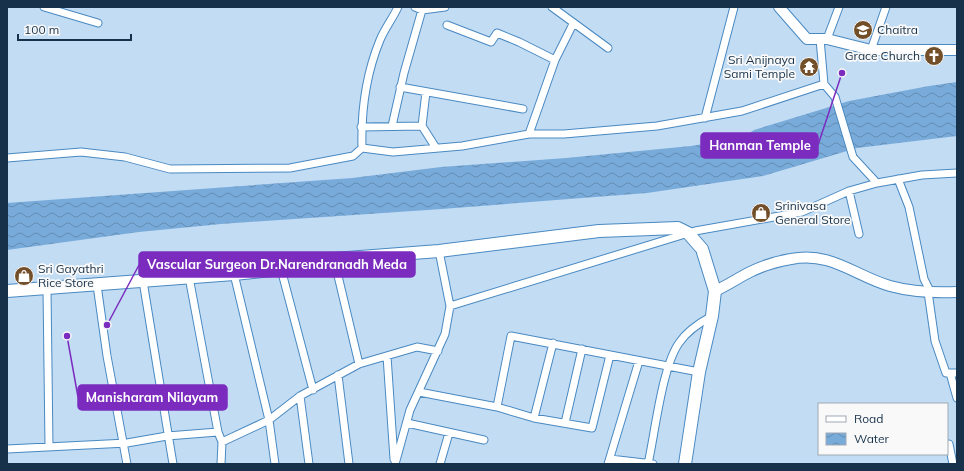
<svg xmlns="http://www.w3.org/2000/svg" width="964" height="471" viewBox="0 0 964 471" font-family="Mulish,sans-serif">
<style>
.water{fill:url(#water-waves)}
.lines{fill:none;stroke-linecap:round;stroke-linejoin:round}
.street-casing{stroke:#4989c1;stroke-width:9}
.secondary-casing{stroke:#4989c1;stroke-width:12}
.primary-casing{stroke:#4989c1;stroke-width:14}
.street{stroke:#fff;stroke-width:7}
.secondary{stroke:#fff;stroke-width:10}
.primary{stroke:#fff;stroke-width:12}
.labels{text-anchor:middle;stroke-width:3.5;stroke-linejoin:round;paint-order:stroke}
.poi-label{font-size:12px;fill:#163149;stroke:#f9f9f9;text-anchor:start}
.leader{fill:none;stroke:#7b2cbf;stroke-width:1.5}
.callout-dot{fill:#7b2cbf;stroke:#f9f9f9;stroke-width:1.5}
.callout{fill:#7b2cbf;stroke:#7b2cbf;stroke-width:1.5}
.callout-label{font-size:13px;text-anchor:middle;font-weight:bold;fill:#fff}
</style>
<defs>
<pattern id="water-waves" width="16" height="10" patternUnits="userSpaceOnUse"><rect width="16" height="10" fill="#79abda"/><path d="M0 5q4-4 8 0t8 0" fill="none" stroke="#628cb3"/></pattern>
</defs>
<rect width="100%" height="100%" fill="#c2dcf4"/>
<path class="water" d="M 957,82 L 957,136 L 857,148 L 763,176 L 647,193 L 442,209 L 221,224 L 139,232 L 7,250 L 7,203 L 352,178 L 441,167 L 566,158 L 691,146 L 744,137 L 754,130 L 849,101 L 929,86 Z"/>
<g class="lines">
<g class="street-casing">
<path id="street" d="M 44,7 L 98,23
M 415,7 L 422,10 L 445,7
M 552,7 L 608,48
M 447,25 L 491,42 L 497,33 L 519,42 L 555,60
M 820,39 L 824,84
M 827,39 L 839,7
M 871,50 L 886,7
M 400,87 L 523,109
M 705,118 L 734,7
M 392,126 L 404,73 L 422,10
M 422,126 L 436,148
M 361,127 L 422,126 L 426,92
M 529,134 L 555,60 L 573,24
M 362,148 C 361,112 366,74 380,40 C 385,28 393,18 398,7
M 7,158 L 81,152 L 125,157 L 170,169 L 290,168 L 353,156 L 362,148 L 393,152 L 462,146 L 529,134 L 564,134 L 657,126 L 742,111 L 824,84 L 835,97 L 853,157 L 877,183 L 849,191 L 802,212 L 695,231 L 450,306
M 898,179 L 909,207 L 924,279 L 931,293
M 877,183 L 922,175 L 957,173
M 849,191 L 859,234
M 334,259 L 359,364
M 281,269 L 313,390
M 234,274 L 269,420 L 300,396 L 359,364 L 417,347 L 438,351
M 189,277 L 218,432
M 143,281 L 173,464
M 97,285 L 107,356 L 127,464
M 47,289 L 49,447
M 928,292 L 935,341 L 946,373 L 957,373
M 387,356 L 394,459
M 950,373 L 957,398
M 338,375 L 349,464
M 419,392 L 497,407 L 534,418 L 592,428 L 610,355
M 300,396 L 309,464
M 497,407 L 511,336 L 699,372
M 534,418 L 553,343
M 407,423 L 484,440
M 565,423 L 582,349
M 949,444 L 953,464
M 7,449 L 127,443 L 167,436 L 218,432 L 222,442 L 269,420 L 275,464
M 610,459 L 653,464
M 221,464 L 222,442
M 395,464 L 410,410 L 445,334 L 450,306 L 439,251
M 440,464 L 449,433
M 608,464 L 639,361
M 648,464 C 655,433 662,367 679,343 C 687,331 699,323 712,316"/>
</g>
<g class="secondary-casing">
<path id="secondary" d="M 779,7 L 807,39 L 827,39 L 871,50 L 957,50
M 715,291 C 728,285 738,278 750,272 C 762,266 779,261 791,259 C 831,251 855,276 890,286 C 912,292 935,293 957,292"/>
</g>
<g class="primary-casing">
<path id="primary" d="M 7,291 L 234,274 L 281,269 L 334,259 L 439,251 L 599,231 L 678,228 L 688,233 L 702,249 L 715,291 L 712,316 L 699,372 L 685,464"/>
</g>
<use href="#street" class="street"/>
<use href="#secondary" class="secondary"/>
<use href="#primary" class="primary"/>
</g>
<defs>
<g id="school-disc" transform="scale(1)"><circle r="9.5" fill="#724f28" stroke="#f9f9f9"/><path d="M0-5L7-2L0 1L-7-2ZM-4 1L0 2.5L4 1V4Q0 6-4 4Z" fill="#fff"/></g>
<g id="church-disc" transform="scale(1)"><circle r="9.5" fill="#724f28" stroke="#f9f9f9"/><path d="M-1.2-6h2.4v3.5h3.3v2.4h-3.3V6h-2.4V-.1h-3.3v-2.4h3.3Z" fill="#fff"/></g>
<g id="temple-disc" transform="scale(1)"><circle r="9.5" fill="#724f28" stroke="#f9f9f9"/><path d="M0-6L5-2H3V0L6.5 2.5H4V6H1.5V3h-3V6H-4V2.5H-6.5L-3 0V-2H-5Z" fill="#fff"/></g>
<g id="shop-disc" transform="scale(1)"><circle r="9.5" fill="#724f28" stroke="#f9f9f9"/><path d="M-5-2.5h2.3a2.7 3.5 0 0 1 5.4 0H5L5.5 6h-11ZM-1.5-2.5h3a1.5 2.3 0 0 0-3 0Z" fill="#fff"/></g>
</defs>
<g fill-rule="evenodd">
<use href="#school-disc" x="863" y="30"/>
<use href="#church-disc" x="934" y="56"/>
<use href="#temple-disc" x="809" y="67"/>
<use href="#shop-disc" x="761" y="213"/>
<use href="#shop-disc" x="24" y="276"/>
</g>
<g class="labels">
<g class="poi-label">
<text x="877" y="34">Chaitra</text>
<text x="920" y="60" text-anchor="end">Grace Church</text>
<text x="795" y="64" text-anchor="end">Sri Anijnaya<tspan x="795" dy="14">Sami Temple</tspan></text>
<text x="775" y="210">Srinivasa<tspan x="775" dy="14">General Store</tspan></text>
<text x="38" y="273">Sri Gayathri<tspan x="38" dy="14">Rice Store</tspan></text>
</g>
</g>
<path class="leader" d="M842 73L818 145M107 325L139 265M67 336L78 397"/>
<g class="callout-dot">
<circle cx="842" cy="73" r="4"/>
<circle cx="107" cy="325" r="4"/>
<circle cx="67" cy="336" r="4"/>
</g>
<g class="callout">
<rect x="701" y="133" width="117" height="25" rx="4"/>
<rect x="139" y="252" width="276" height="25" rx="4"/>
<rect x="78" y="385" width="149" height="25" rx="4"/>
</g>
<g class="callout-label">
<text x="760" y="150">Hanman Temple</text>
<text x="277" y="269">Vascular Surgeon Dr.Narendranadh Meda</text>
<text x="152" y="402">Manisharam Nilayam</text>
</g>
<rect width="964" height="471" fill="none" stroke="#163149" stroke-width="16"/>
<rect x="818" y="403" width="130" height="52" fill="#f9f9f9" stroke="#9ea9b3"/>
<rect x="826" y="416" width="20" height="6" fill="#ffffff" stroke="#9ea9b3"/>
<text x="854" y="423" font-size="12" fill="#163149">Road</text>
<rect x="826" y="433" width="20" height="12" fill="url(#water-waves)" stroke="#9ea9b3"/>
<text x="854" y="443" font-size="12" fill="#163149">Water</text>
<path d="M18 34v6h113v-6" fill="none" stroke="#163149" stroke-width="2"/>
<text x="24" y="34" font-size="12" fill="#163149" stroke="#f9f9f9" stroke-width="3" paint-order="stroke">100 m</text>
</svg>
